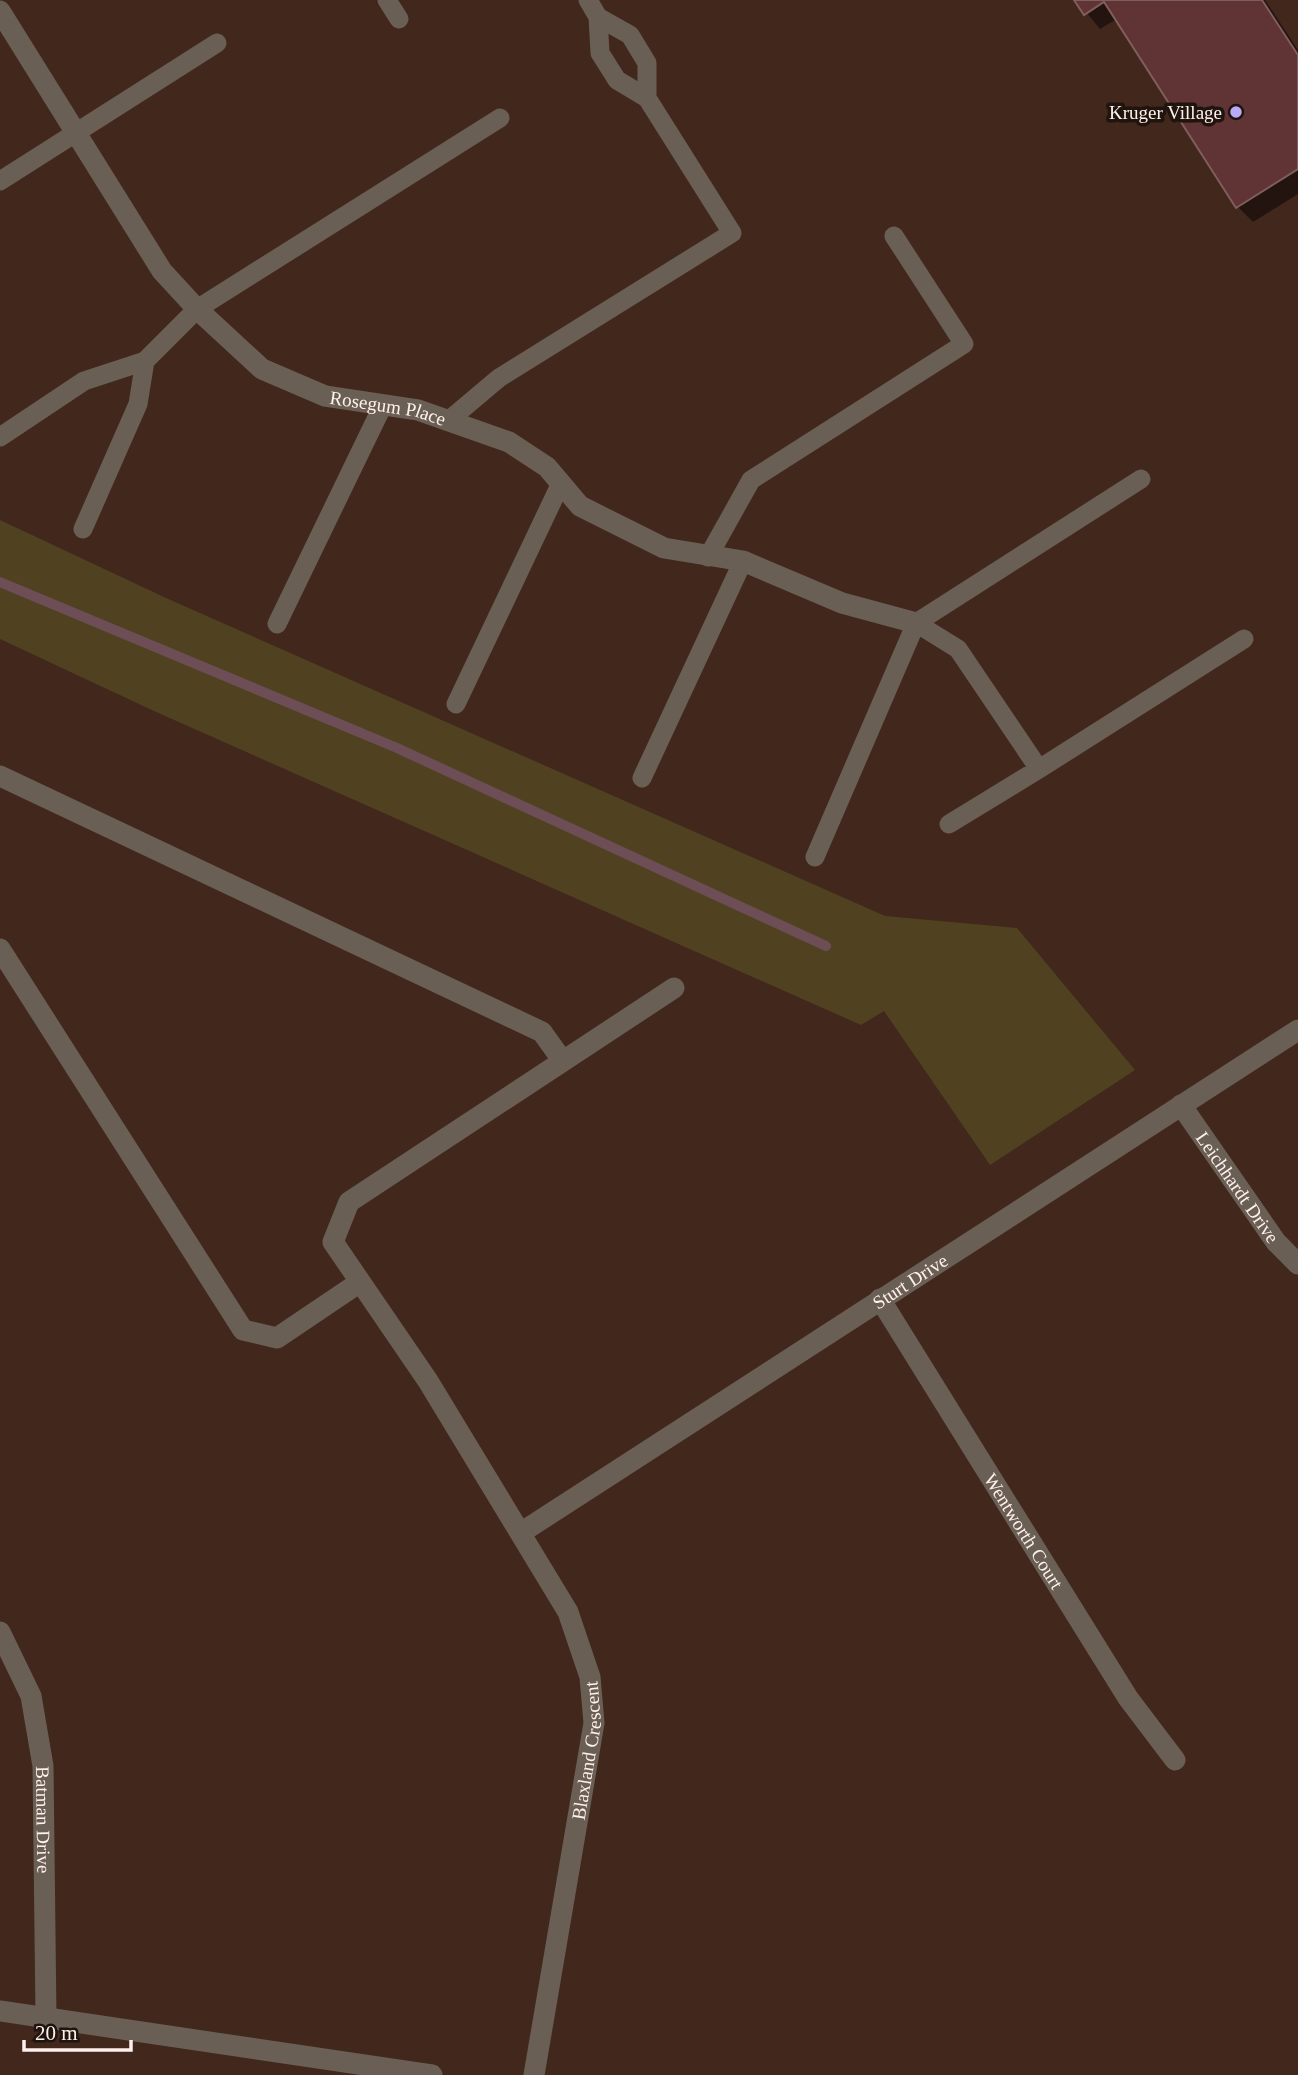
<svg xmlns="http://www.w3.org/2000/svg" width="1298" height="2075" viewBox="0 0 1298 2075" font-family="Georgia,serif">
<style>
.green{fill:#504221}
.shadow{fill:#0007}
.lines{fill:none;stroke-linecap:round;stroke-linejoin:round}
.stream{stroke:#6d4e57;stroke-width:10}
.building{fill:#603434;stroke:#805e5d;stroke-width:2}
.lane{stroke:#695f55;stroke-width:19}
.street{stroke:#695f55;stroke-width:21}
.poi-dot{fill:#baaaf7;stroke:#20140f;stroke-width:2.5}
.labels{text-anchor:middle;stroke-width:7;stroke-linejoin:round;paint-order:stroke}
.poi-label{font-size:19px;fill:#fff0eb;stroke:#20140f;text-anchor:end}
.street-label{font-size:19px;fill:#fff0eb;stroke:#20140f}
</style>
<rect width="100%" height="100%" fill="#42271d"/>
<path class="green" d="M 0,520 L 166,598 L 885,916 L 1017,928 L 1135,1070 L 990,1165 L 884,1011 L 861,1025 L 154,711 L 0,639 Z"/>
<path class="shadow" d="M 1076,0 L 1265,0 L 1298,50 L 1298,194 L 1253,222 L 1238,207 L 1117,19 L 1100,29 Z"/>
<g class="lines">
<path class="stream" d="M 0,582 L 397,748 L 826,946"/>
</g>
<path class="building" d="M 1074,0 L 1262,0 L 1298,55 L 1298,169 L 1236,208 L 1104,2 L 1084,15 Z"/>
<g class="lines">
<path class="lane" d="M 387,0 L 399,19
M 588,0 L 598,17 L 630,35 L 647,63 L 647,98
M 0,181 L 217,43
M 448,421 L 499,378 L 732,233 L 647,98 L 617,80 L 600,53 L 598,17
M 0,437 L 84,381 L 145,361 L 197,309 L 500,118
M 83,529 L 138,404 L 145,361
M 708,557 L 751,480 L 964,344 L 894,236
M 916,623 L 958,649 L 1039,769 L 1244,639
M 277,624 L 383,405
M 456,704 L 561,483
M 642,778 L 743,561
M 949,824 L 1039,769
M 815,857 L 916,623 L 1141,479"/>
<g class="street">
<path id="s1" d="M 0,11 L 162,271 L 197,309 L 262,369 L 325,396 L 418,410 L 509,442 L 547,467 L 580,506 L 664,548 L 743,561 L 842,603 L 916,623"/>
<path d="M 0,776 L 542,1032 L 562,1060"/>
<path d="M 0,949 L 243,1330 L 277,1338 L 360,1282"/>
<path id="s2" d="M 1181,1105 L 1276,1242 L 1298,1264"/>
<path id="s3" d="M 880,1299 L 1128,1698 L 1175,1760"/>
<path id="s4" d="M 522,1532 L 1298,1030"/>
<path id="s5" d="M 0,1632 L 31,1696 L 43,1766 L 46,2017"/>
<path d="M 0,2011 L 432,2075"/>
<path id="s6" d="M 534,2075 L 594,1723 L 590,1677 L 568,1612 L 428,1381 L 333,1242 L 349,1202 L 674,988"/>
</g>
</g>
<circle class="poi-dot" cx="1236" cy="112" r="7"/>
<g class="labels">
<g class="poi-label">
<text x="1222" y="119">Kruger Village</text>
</g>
<g class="street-label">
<text dy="7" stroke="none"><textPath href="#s1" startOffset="579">Rosegum Place</textPath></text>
<text dy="7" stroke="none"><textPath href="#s2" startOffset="100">Leichhardt Drive</textPath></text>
<text dy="7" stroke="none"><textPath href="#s4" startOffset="462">Sturt Drive</textPath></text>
<text dy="7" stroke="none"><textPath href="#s3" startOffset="273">Wentworth Court</textPath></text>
<text dy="7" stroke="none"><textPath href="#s6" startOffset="329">Blaxland Crescent</textPath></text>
<text dy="7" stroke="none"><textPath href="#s5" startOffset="196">Batman Drive</textPath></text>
</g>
</g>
<path d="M24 2040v10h107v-10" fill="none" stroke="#fff0eb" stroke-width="3.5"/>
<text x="35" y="2040" font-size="21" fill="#fff0eb" stroke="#20140f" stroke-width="5" paint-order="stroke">20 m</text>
</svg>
